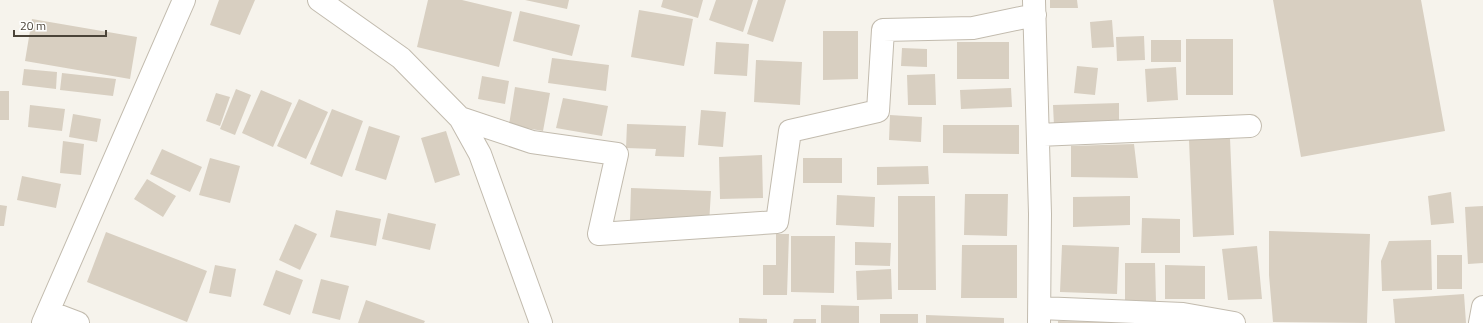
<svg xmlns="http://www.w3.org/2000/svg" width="1483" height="323" viewBox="0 0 1483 323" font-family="'Titillium Web',sans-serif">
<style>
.building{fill:#d8cfc1}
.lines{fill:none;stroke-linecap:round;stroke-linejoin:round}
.street-casing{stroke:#c2bbae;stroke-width:24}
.street{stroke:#fff;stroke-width:22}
</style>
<rect width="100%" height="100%" fill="#f6f3ec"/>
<path class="building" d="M 219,0 L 255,0 L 240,35 L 210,25 Z
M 428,0 L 462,0 L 512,12 L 499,67 L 417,47 Z
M 525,0 L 569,0 L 567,9 Z
M 663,0 L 703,0 L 698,18 L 661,7 Z
M 716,0 L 753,0 L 743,32 L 709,20 Z
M 758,0 L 786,0 L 773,42 L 747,34 Z
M 1050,0 L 1077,0 L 1078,8 L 1050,8 Z
M 1273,0 L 1421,0 L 1445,131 L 1301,157 Z
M 639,10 L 693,19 L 684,66 L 631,57 Z
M 520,11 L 580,25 L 572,56 L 513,41 Z
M 32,19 L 137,37 L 130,79 L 25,61 Z
M 1112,20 L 1114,47 L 1092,48 L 1090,22 Z
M 823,31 L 858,31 L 858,79 L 823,80 Z
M 1144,36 L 1145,60 L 1117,61 L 1116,37 Z
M 1186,39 L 1233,39 L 1233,95 L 1186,95 Z
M 1151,40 L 1181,40 L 1181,62 L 1151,62 Z
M 716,42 L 749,44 L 747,76 L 714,74 Z
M 957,42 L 1009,42 L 1009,79 L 957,79 Z
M 902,48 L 927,49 L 927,67 L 901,66 Z
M 552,58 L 609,65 L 606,91 L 548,83 Z
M 756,60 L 802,62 L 800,105 L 754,102 Z
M 1077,66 L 1098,68 L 1095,95 L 1074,93 Z
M 1176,67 L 1178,100 L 1147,102 L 1145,69 Z
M 24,69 L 57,72 L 56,89 L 22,85 Z
M 62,73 L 116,79 L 113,96 L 60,90 Z
M 935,74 L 936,105 L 908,105 L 907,75 Z
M 482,76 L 509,81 L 505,104 L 478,99 Z
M 515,87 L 550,93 L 543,131 L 509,125 Z
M 1011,88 L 1012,107 L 961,109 L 960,90 Z
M 236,89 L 251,95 L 235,135 L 220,129 Z
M 261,90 L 292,103 L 273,147 L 242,133 Z
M 0,91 L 9,91 L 9,120 L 0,120 Z
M 216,93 L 230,97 L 220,126 L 206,121 Z
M 563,98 L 608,106 L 602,136 L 556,128 Z
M 299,99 L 328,112 L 306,159 L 277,146 Z
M 1119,103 L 1119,124 L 1054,126 L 1053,105 Z
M 30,105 L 65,109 L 62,131 L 28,127 Z
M 332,109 L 363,121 L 342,177 L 310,164 Z
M 701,110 L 726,112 L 723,147 L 698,145 Z
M 73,114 L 101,119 L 97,142 L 69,137 Z
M 890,115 L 922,117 L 921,142 L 889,140 Z
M 627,124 L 686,126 L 684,157 L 655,156 L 656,149 L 626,148 Z
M 943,125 L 1019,125 L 1019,154 L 943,153 Z
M 369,126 L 400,136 L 386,180 L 355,170 Z
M 446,131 L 460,175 L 435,183 L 421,138 Z
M 1230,138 L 1234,235 L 1193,237 L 1189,140 Z
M 63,141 L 84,144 L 81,175 L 60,173 Z
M 1134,144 L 1138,178 L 1071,177 L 1071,146 Z
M 162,149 L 202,167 L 190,192 L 150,174 Z
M 762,155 L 763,198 L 720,199 L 719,157 Z
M 210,158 L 240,166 L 230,203 L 199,195 Z
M 803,158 L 842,158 L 842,183 L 803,183 Z
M 928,166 L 929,184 L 877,185 L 877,167 Z
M 22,176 L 61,184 L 56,208 L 17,200 Z
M 147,179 L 176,196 L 163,217 L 134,199 Z
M 631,188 L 711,191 L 709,224 L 630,221 Z
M 1451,192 L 1454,223 L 1431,225 L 1428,196 Z
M 965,194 L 1008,194 L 1007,236 L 964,235 Z
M 837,195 L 875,197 L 874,227 L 836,225 Z
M 898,196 L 935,196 L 936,290 L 898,290 Z
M 1130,196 L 1130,225 L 1073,227 L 1073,197 Z
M 0,205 L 7,206 L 4,226 L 0,226 Z
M 1483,206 L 1483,263 L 1468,264 L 1465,207 Z
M 336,210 L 381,219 L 376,246 L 330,237 Z
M 388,213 L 436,224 L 430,250 L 382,239 Z
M 1142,218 L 1180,219 L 1180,253 L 1141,253 Z
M 295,224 L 317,234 L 300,270 L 279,260 Z
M 1269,231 L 1370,234 L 1367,323 L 1273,322 L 1269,275 Z
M 106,232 L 207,271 L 187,322 L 87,282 Z
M 776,234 L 789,234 L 787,295 L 763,295 L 763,265 L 776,265 Z
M 791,236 L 835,236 L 834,293 L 791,292 Z
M 1431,240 L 1432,290 L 1382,291 L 1381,261 L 1389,241 Z
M 855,242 L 891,243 L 890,266 L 855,265 Z
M 962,245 L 1017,245 L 1017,298 L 961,298 Z
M 1062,245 L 1119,247 L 1117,294 L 1060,292 Z
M 1257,246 L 1262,299 L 1228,300 L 1222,249 Z
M 1437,255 L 1462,255 L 1462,289 L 1437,289 Z
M 1125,263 L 1155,263 L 1156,302 L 1125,302 Z
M 215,265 L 236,269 L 231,297 L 209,293 Z
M 1165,265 L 1205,266 L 1205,299 L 1165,299 Z
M 891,269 L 892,299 L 857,300 L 856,271 Z
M 276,270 L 303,280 L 290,315 L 263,305 Z
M 321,279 L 349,286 L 340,320 L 312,313 Z
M 1464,294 L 1466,323 L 1395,323 L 1393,299 Z
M 366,300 L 425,321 L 424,323 L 358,323 Z
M 821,305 L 859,306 L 859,323 L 821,323 Z
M 880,314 L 918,314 L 918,323 L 880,323 Z
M 926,315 L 1004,318 L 1004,323 L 926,323 Z
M 739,318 L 767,319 L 767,323 L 739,323 Z
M 794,319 L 816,319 L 816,323 L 793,323 Z
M 1058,321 L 1114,322 L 1114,323 L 1058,323 Z"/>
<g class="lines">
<g class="street-casing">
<path id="street" d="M 319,0 L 401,58 L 460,118 L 480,154 L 541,323
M 1034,1 L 1040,214 L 1039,323
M 460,118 L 532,142 L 617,154 L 599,234 L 777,222 L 790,131 L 878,111 L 883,30 L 973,28 L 1035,15
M 1038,135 L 1250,126
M 1040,308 L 1183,314 L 1234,323
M 49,312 L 78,323
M 43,323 L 184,0
M 1480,323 L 1483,307"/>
</g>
<use href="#street" class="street"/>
</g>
<path d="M14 30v6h92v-6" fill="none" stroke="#4b4439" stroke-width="2"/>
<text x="20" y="30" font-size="12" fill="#4b4439" stroke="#ffffff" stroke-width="3" paint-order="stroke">20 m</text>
</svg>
